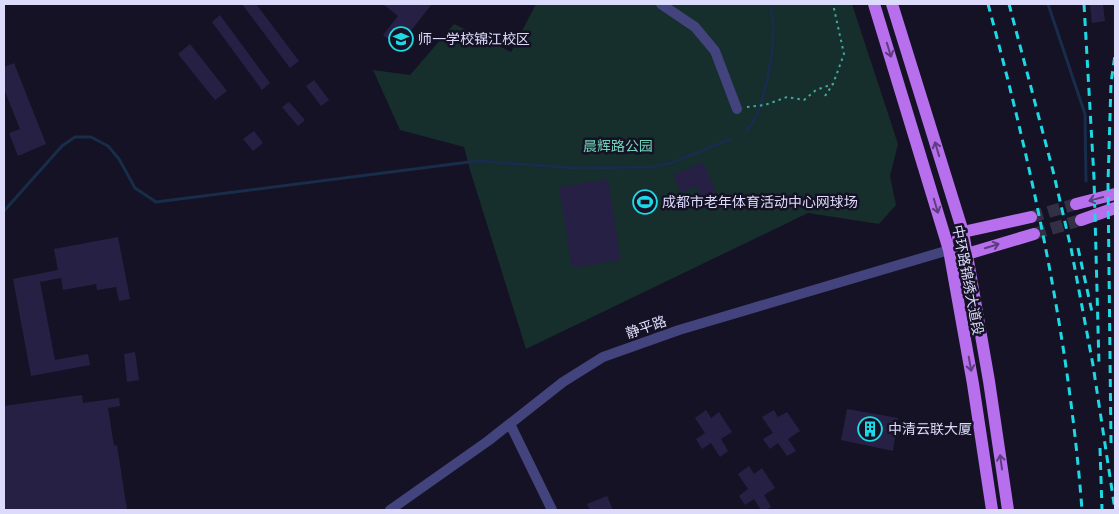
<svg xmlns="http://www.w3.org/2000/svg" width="1119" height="514" viewBox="0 0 1119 514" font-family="Mulish,'Noto Sans SC',sans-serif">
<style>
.green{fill:#162e2c}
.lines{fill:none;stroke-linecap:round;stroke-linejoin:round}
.stream{stroke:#172d4a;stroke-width:3}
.building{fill:#262144}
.major-tunnel{stroke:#333045;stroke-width:12;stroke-dasharray:12 6;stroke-linecap:butt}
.path{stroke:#3fab9f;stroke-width:2;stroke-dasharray:2.5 4;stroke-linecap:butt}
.minor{stroke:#43447e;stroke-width:10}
.major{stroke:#b86fed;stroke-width:12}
.rail{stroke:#1ed9e3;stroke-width:3;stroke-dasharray:8 6;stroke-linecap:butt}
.oneway{stroke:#5e3c7f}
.labels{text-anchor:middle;stroke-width:5;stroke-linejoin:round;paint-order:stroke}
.poi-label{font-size:14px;fill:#dddbfb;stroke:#151225;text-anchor:start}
.park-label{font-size:14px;fill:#6fd2b5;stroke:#151225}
.street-label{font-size:14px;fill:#dddbfb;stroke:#151225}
</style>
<rect width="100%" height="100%" fill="#151225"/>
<path class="green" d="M 536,4 L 852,4 L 898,144 L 890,176 L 896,205 L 879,224 L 808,213 L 526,349 L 470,170 L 464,147 L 400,130 L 373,70 L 410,75 L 454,24 L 511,52 Z"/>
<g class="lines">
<path class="stream" d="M 1048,4 L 1085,114 L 1086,181
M 746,132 C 750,126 755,119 758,112 C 769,83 778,34 770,4
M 4,211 L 62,146 L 75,137 L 91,137 L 108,146 L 119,159 L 135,188 L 156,202 L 477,161 L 576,168 L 651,167 L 671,163 L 731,139"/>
</g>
<path class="building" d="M 242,4 L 256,4 L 299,61 L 290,68 Z
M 383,4 L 432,4 L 398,47 L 383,35 L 398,16 Z
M 1090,4 L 1103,4 L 1105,21 L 1092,23 Z
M 220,15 L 270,83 L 262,90 L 212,22 Z
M 190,44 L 227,91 L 215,100 L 178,54 Z
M 14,63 L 46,144 L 18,156 L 9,133 L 20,129 L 4,89 L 4,67 Z
M 314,80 L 329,100 L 321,106 L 306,86 Z
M 289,102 L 305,120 L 298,126 L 282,107 Z
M 254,131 L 263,143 L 253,151 L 243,139 Z
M 703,162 L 718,196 L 704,202 L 697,186 L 681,193 L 673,175 Z
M 608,179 L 621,260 L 572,268 L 559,187 Z
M 118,237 L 130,299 L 119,301 L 116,287 L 97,290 L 96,284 L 63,290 L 61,278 L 40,282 L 55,360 L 88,354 L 90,365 L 31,376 L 13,279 L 58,270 L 54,249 Z
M 135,352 L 139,380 L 127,382 L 124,354 Z
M 82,395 L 83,403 L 119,398 L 120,406 L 108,408 L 114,446 L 117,445 L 127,510 L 4,510 L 4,406 Z
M 847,409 L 898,418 L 893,451 L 841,440 Z
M 706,410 L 711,418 L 719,412 L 732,432 L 721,439 L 728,451 L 720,457 L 711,443 L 702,449 L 696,439 L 705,433 L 695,418 Z
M 774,410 L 778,417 L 787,412 L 800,431 L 788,439 L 796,451 L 787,456 L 778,443 L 770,449 L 763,439 L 773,433 L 762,417 Z
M 749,466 L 754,474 L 762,468 L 775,488 L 764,495 L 771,507 L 766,510 L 761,510 L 754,499 L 745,505 L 739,496 L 748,489 L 738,474 Z
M 607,496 L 613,510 L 590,510 L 587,504 Z"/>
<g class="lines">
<path class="major-tunnel" d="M 1031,217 L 1076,204
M 1034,234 L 1081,220"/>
<path class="path" d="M 825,96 L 833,84 L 844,54 L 833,4
M 747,107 L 765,105 L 787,97 L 804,100 L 816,90 L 833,84"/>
<path class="minor" d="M 661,4 L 695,27 L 715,51 L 737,109
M 510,424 L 552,510
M 390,510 L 488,441 L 563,382 L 603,357 L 679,330 L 949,250"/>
<path class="major" d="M 874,4 L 949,250 L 973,384 L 992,510
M 892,4 L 963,232 L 989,381 L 1008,510
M 1076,204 L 1115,194
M 1081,220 L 1115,208
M 958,238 L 963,232 L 1031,217
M 960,252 L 967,254 L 1034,234"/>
<path class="rail" d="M 988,4 C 1033,170 1069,339 1082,510
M 1009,4 L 1053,171 L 1071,248 L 1093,365 L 1115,510
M 1084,4 L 1094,178 L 1099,365
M 1078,248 L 1092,312
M 1111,443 L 1108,183 L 1111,83 L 1115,55
M 1100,448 L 1102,510"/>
</g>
<defs><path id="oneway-shaft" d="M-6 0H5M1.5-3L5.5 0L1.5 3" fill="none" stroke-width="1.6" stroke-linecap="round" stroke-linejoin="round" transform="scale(1.25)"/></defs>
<g class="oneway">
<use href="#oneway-shaft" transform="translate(889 50) rotate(73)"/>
<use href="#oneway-shaft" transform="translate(937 149) rotate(-107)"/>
<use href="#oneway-shaft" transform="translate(1096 199) rotate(165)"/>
<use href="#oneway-shaft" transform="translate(936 206) rotate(73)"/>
<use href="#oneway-shaft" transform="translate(992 246) rotate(-17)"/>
<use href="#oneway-shaft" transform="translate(970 364) rotate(80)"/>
<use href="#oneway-shaft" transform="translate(1001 462) rotate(-98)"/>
</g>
<defs>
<g id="school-ring" transform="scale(1.25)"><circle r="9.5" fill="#151225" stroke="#1ed9e3" stroke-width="1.5"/><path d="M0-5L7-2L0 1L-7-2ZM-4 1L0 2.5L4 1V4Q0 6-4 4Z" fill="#1ed9e3"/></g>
<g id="stadium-ring" transform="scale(1.25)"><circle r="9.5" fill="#151225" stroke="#1ed9e3" stroke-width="1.5"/><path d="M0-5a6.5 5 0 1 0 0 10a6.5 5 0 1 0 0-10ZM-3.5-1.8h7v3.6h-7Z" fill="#1ed9e3"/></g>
<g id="building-ring" transform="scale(1.25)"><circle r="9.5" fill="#151225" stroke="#1ed9e3" stroke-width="1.5"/><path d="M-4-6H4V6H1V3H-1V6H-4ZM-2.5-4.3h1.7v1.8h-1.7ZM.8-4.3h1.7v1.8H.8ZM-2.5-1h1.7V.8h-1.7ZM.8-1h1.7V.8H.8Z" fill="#1ed9e3"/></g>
</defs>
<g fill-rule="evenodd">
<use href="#school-ring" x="401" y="39"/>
<use href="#stadium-ring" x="645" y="202"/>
<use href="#building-ring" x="870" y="429"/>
</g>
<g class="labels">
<g class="poi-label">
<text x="418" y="44">师一学校锦江校区</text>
<text x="662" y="207">成都市老年体育活动中心网球场</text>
<text x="888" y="434">中清云联大厦</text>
</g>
<g class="park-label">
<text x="618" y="151">晨辉路公园</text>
</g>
<g class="street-label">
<text transform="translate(968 280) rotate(79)" y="5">中环路锦绣大道段</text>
<text transform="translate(646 327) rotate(-19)" y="5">静平路</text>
</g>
</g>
<rect width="1119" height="514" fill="none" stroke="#dddbfb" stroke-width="10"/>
</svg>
